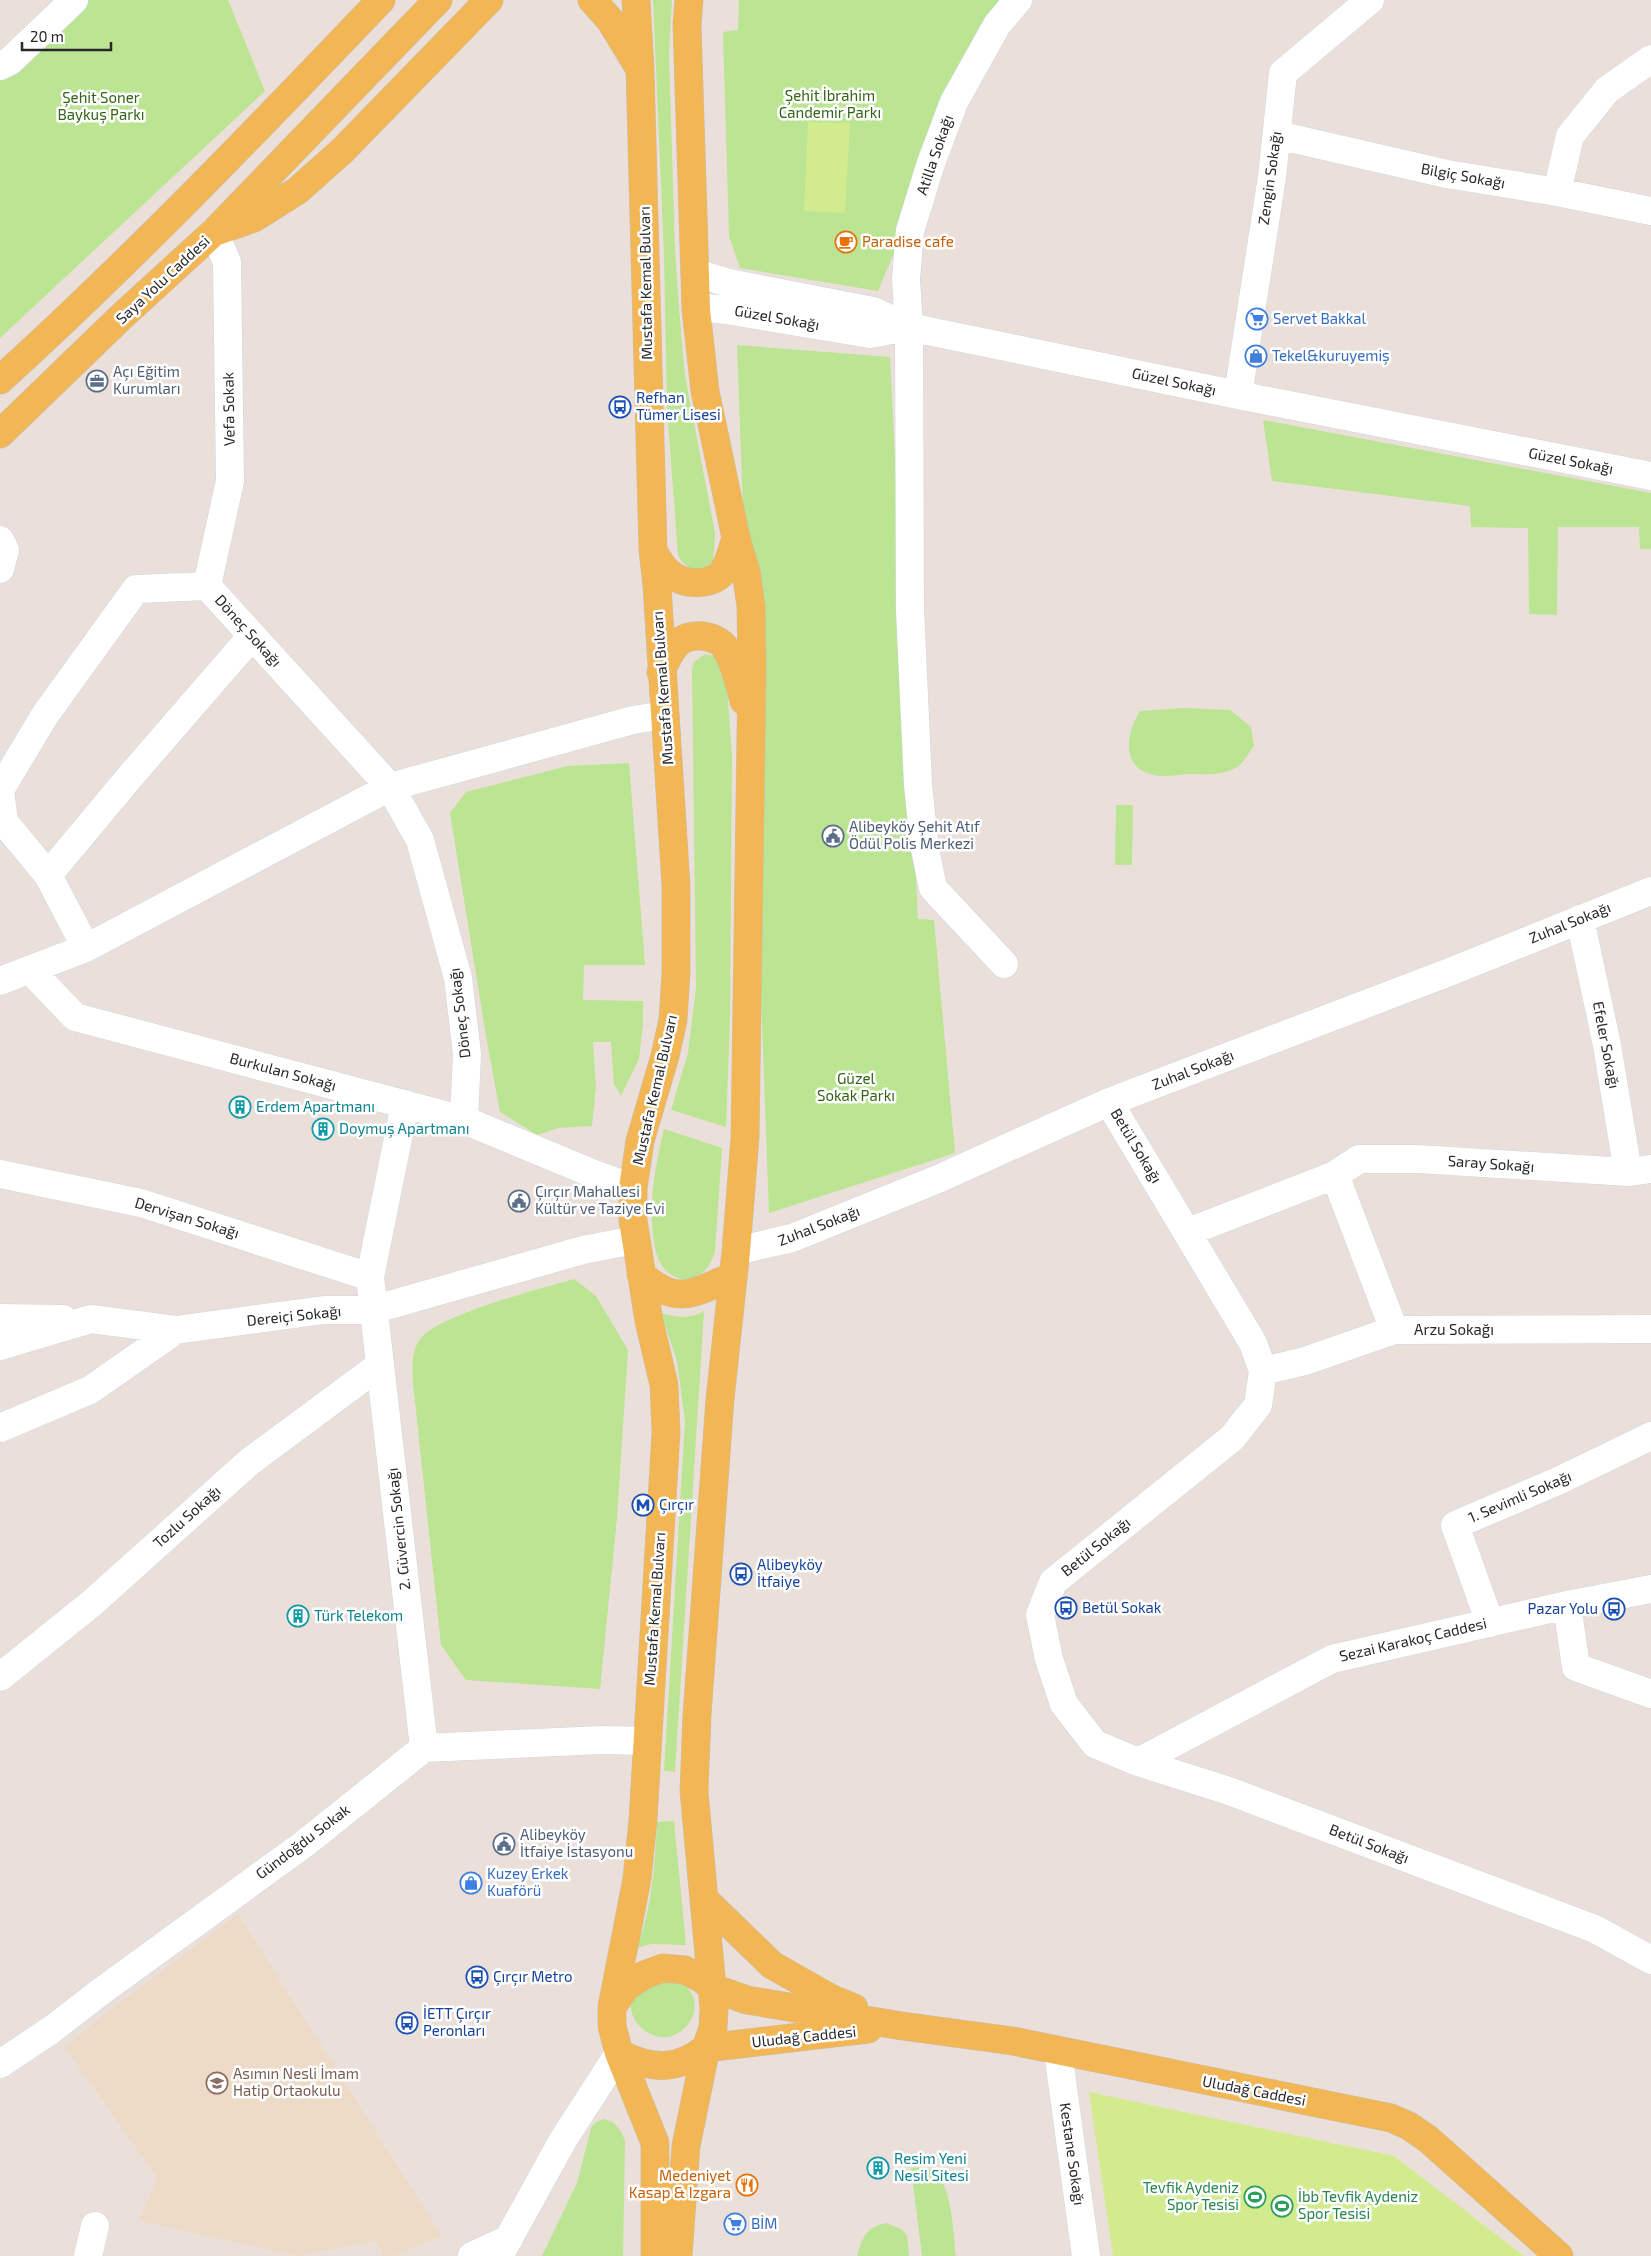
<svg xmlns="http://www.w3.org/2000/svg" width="1651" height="2256" viewBox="0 0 1651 2256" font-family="'Exo 2',sans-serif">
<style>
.education{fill:#eddbc7}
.grass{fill:#bbe493}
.pitch{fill:#d2eb8e}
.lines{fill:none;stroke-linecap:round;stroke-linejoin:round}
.minor-casing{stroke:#ced5e2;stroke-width:29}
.major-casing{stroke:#c3c3c3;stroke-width:29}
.minor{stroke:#fff;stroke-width:28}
.major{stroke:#f3b655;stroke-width:28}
.labels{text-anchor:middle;stroke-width:5;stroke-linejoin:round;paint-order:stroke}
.park-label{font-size:15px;fill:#346517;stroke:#fff}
.street-label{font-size:15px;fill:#282828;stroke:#fff}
.food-label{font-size:15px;fill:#c56008;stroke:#fff;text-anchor:start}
.shop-label{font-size:15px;fill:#366cbe;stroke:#fff;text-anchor:start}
.service-label{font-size:15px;fill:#4e5e75;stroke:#fff;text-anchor:start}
.transit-label{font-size:15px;fill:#164399;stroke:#fff;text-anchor:start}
.culture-label{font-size:15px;fill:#0d838f;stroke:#fff;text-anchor:start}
.education-label{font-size:15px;fill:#785e54;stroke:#fff;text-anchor:start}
.leisure-label{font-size:15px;fill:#27864d;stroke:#fff;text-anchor:end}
</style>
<rect width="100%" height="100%" fill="#ebe0d9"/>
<path class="education" d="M 238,1914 L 442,2236 L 393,2256 L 383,2256 L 376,2241 L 297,2256 L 139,2221 L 157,2178 L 65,2047 L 93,2023 Z"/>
<path class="grass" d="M 75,0 L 228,0 L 265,91 L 0,338 L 0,50 L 62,12 Z
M 653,0 L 672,0 L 669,54 L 675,252 L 679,308 L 685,376 L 715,533 L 714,552 L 712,566 C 696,573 686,570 678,555 L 667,409 L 664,253 Z
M 739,0 L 1001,0 L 878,291 L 740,268 L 729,236 L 723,32 L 738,30 Z
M 737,345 L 890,357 L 918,919 L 934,920 L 955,1153 L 769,1213 Z
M 1263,420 L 1651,493 L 1651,549 L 1640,549 L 1639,527 L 1558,527 L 1557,615 L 1529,614 L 1528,528 L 1471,527 L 1470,506 L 1272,481 Z
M 705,654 L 718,657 L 726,674 L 732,755 L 730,1016 L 726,1127 L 671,1110 L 688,1053 L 696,988 L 692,669 L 694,662 Z
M 1184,708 L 1230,710 L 1251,727 L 1254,746 C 1249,752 1244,763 1237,767 C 1223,776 1204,774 1188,774 C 1177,775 1161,778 1150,774 C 1120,765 1127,732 1140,711 Z
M 629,763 L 645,965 L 584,965 L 583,1000 L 643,1001 L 643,1023 L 639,1059 L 621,1096 L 614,1084 L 611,1042 L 593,1042 L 596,1087 L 592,1126 L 558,1128 L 537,1135 L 500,1112 L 486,1036 L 450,813 L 466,792 L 568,766 Z
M 1116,805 L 1133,805 L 1132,865 L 1115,865 Z
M 664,1129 L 722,1148 L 715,1251 C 704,1292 662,1286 655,1248 C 647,1208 655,1167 664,1129 Z
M 574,1279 L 596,1296 L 628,1350 L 617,1518 L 600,1689 L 466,1680 L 441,1645 L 413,1383 C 412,1368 411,1350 421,1338 C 441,1314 540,1289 574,1279 Z
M 704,1311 L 675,1772 L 664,1771 L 685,1421 L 677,1361 L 661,1313 C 676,1318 691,1319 704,1311 Z
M 674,1821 L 686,1945 L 651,1944 L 637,1948 C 652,1907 655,1865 657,1822 Z
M 646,1979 L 684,1983 C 688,1988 692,1993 694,2000 C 698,2018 682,2037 664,2037 C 643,2037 623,2014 634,1994 C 636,1988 642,1983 646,1979 Z
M 603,2119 C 615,2121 621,2129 625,2141 L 623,2256 L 542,2256 L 577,2183 L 591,2128 L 596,2122 Z
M 911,2168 C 916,2168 922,2167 927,2168 C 953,2174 953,2235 956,2256 L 922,2256 Z
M 886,2223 L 901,2229 L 907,2235 L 909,2256 L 857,2256 C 863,2237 865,2228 886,2223 Z"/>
<path class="pitch" d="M 808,122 L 850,123 L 845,213 L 804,211 Z
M 1089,2092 L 1394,2156 L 1524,2256 L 1113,2256 Z"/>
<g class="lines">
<g class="minor-casing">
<path id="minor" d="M 0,66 L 10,61 L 74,0
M 1277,135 L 1447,174 L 1557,192 L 1651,211
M 1557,192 L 1570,136 L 1607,90 L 1651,59
M 695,273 L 729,283 L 873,311 L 909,327
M 696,310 L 707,308 L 726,310 L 870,334 L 909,327 L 1238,395 L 1651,476
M 1238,395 L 1272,177 L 1283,73 L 1370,0
M 0,540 L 5,550 L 0,569
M 207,586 L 230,481 L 227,262 L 214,232
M 48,875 L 128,779 L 252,636
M 1580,919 L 1607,1045 L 1628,1172
M 86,948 L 48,875 L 4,822 L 0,790 L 45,715 L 136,589 L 207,586 L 390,787 L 420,840 L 458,978 L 467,1054 L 464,1120
M 1004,964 L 933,888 L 924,844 L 918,784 L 910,609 L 909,327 L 906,279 L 910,231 L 931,163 L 954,102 L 997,25 L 1018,0
M 31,971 L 75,1017 L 464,1120 L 594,1174 L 633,1188
M 0,981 L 86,948 L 390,787 L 633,720 L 665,715
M 1109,1102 L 1253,1343 L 1263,1371 L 1258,1405 L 1232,1438 L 1053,1582 L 1040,1615 L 1049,1659 L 1064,1704 L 1095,1744 L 1138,1762 L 1229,1791 L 1595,1929 L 1651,1960
M 405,1104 L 370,1277 L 424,1748
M 0,1174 L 141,1203 L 370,1277
M 1335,1175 L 1394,1330
M 1188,1232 L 1335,1175 L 1359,1159 L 1418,1159 L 1628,1172 L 1651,1169
M 736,1251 L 792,1238 L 938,1179 L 1109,1102 L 1447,973 L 1651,891
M 0,1318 L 63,1319
M 0,1346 L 91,1319 L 176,1330
M 1263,1371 L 1305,1361 L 1394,1330 L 1651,1329
M 0,1428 L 90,1390 L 176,1330 L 324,1310 L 372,1310 L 583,1250 L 635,1240
M 1567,1605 L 1576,1667 L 1651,1694
M 1490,1623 L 1455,1525 L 1558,1481 L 1651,1436
M 0,1677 L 92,1603 L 248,1463 L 380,1365
M 1138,1762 L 1332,1659 L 1567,1605 L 1651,1589
M 1058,2052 L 1086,2256
M 0,2064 L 51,2030 L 103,1990 L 304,1844 L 424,1748 L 602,1740 L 647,1741
M 88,2256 L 95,2226
M 472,2256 L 509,2239
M 499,2256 L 563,2140 L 619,2053"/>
</g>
<g class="major-casing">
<path id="major" d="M 592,0 L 610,20 L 638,66
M 636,0 L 640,69 L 653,550 L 657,586 L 676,886 L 676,972 L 673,1020 L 665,1056 L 640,1141 L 633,1188 L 633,1220 L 649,1321 L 664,1385 L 666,1432 L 643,1820 L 637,1879 L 612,2007 L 612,2026 L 619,2053 L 655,2143 L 655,2256
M 217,229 L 438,0
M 0,380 C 132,260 257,130 381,0
M 0,434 L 121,317 L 214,232 L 254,218 L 297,191 L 342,151 L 489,0
M 653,550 C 663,572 679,586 704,582 C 711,581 716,579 721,574 C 729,565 732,549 736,538
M 661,672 C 671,649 679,631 708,637 C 713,638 721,642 724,646 C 735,661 739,684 744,701
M 641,1274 C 676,1307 694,1293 733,1276
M 705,1900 L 772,1965 L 832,1999 L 854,2008
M 612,2007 L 626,1987 L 644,1975 L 663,1968 L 685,1970 L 702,1979 L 713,1988 L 747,2000 L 902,2026 L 1013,2041 L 1391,2118 L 1409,2126 L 1428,2139 L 1559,2256
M 706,2048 L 868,2029
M 619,2053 C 651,2070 677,2071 706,2048
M 678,2256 L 686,2146 L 706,2048 L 713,2028 L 714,2009 L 694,1791 L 697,1715 L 720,1399 L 736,1251 L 745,1138 L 752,670 L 751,606 L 746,572 L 736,538 L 705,391 L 696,310 L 687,24 L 689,0"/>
</g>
<use href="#minor" class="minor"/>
<use href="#major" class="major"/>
</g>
<defs>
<g id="cafe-ring" transform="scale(1.125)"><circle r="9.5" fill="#fff" stroke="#e8710a" stroke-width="1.5"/><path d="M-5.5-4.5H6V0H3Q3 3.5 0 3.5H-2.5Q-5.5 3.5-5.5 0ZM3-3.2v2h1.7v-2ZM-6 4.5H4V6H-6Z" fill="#e8710a"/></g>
<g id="supermarket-ring" transform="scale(1.125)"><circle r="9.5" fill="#fff" stroke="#3f7fe0" stroke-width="1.5"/><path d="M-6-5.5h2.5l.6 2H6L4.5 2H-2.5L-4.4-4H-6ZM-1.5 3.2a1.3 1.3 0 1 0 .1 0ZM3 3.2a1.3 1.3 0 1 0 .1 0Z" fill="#3f7fe0"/></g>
<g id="shop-ring" transform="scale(1.125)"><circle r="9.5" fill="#fff" stroke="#3f7fe0" stroke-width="1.5"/><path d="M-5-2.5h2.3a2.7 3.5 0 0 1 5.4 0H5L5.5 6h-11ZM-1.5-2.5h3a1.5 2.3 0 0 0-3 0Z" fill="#3f7fe0"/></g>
<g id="office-ring" transform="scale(1.125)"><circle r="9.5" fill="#fff" stroke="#5c6f8a" stroke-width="1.5"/><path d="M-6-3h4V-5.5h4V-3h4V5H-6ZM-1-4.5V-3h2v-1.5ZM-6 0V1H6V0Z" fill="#5c6f8a"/></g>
<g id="bus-ring" transform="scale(1.125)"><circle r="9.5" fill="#fff" stroke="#1a4fb4" stroke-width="1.5"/><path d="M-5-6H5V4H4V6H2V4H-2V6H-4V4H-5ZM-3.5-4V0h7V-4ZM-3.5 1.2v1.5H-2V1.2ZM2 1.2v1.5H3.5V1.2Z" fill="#1a4fb4"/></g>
<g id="civic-ring" transform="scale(1.125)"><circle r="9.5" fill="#fff" stroke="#5c6f8a" stroke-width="1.5"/><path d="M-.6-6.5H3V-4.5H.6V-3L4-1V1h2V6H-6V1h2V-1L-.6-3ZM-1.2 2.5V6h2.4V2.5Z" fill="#5c6f8a"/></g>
<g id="building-ring" transform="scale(1.125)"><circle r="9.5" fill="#fff" stroke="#0f9aa8" stroke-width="1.5"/><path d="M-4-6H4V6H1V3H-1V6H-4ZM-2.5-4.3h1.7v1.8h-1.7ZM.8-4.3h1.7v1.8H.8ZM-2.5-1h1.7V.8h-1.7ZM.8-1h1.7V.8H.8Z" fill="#0f9aa8"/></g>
<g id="metro-ring" transform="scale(1.125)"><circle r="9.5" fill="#fff" stroke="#1a4fb4" stroke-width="1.5"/><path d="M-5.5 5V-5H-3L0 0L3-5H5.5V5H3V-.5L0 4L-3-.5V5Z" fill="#1a4fb4"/></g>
<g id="school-ring" transform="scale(1.125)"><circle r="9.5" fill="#fff" stroke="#8d6e63" stroke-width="1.5"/><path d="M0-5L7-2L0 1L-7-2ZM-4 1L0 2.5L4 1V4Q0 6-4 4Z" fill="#8d6e63"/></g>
<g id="restaurant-ring" transform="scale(1.125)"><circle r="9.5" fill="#fff" stroke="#e8710a" stroke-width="1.5"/><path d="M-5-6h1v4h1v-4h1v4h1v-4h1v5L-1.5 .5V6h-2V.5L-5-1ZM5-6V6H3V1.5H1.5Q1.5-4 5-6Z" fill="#e8710a"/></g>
<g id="stadium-ring" transform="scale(1.125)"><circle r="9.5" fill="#fff" stroke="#2e9e5b" stroke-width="1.5"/><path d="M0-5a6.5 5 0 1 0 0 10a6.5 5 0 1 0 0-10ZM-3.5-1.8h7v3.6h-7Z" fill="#2e9e5b"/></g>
</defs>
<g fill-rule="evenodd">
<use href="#cafe-ring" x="846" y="242"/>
<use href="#supermarket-ring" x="1257" y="319"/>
<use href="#shop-ring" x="1256" y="356"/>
<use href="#office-ring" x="97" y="381"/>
<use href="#bus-ring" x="620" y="407"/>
<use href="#civic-ring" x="833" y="836"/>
<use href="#building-ring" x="240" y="1107"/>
<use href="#building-ring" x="323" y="1129"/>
<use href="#civic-ring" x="519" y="1201"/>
<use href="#metro-ring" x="643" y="1505"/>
<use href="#bus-ring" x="741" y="1574"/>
<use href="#bus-ring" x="1066" y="1608"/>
<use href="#bus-ring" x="1614" y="1609"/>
<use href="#building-ring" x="298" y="1616"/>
<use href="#civic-ring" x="504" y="1844"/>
<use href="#shop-ring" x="471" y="1883"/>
<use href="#bus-ring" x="477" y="1977"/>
<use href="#bus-ring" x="407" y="2023"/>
<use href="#school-ring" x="217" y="2083"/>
<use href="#building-ring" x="878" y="2168"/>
<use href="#restaurant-ring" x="747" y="2185"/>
<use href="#stadium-ring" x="1255" y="2197"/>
<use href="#stadium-ring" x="1282" y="2206"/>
<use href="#supermarket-ring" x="735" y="2224"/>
</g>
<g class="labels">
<g class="park-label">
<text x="830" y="101">Şehit İbrahim<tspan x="830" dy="17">Candemir Parkı</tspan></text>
<text x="101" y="103">Şehit Soner<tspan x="101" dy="17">Baykuş Parkı</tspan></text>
<text x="856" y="1084">Güzel<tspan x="856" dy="17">Sokak Parkı</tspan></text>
</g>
<g class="street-label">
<text transform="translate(935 155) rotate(-71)" y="5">Atilla Sokağı</text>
<text transform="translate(1463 176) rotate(10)" y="5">Bilgiç Sokağı</text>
<text transform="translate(1270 178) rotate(-82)" y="5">Zengin Sokağı</text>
<text transform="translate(163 280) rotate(-43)" y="5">Saya Yolu Caddesi</text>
<text transform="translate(646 283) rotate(-91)" y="5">Mustafa Kemal Bulvarı</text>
<text transform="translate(777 318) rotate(10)" y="5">Güzel Sokağı</text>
<text transform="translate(1174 382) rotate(12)" y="5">Güzel Sokağı</text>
<text transform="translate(229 409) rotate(-91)" y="5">Vefa Sokak</text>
<text transform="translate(1571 461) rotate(11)" y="5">Güzel Sokağı</text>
<text transform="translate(248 631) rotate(48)" y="5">Döneç Sokağı</text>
<text transform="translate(663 688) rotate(-94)" y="5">Mustafa Kemal Bulvarı</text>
<text transform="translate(1570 923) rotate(-22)" y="5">Zuhal Sokağı</text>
<text transform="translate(460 1013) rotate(-97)" y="5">Döneç Sokağı</text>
<text transform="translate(1606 1045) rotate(79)" y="5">Efeler Sokağı</text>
<text transform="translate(1193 1070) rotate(-21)" y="5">Zuhal Sokağı</text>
<text transform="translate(283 1072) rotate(15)" y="5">Burkulan Sokağı</text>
<text transform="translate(655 1090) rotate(-77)" y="5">Mustafa Kemal Bulvarı</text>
<text transform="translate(1136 1146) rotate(59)" y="5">Betül Sokağı</text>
<text transform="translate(1491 1164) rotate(4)" y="5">Saray Sokağı</text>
<text transform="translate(187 1218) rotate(17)" y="5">Dervişan Sokağı</text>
<text transform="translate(819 1226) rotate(-21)" y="5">Zuhal Sokağı</text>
<text transform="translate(294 1316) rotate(-6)" y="5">Dereiçi Sokağı</text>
<text x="1454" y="1335">Arzu Sokağı</text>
<text transform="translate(1520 1497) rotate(-23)" y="5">1. Sevimli Sokağı</text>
<text transform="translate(187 1517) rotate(-42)" y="5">Tozlu Sokağı</text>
<text transform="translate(399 1529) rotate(-96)" y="5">2. Güvercin Sokağı</text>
<text transform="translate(1096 1547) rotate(-39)" y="5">Betül Sokağı</text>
<text transform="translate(655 1609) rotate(-86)" y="5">Mustafa Kemal Bulvarı</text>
<text transform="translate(1413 1640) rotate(-13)" y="5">Sezai Karakoç Caddesi</text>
<text transform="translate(303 1842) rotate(-37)" y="5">Gündoğdu Sokak</text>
<text transform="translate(1369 1844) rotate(21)" y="5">Betül Sokağı</text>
<text transform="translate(804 2037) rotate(-6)" y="5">Uludağ Caddesi</text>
<text transform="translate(1254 2091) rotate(11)" y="5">Uludağ Caddesi</text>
<text transform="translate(1072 2154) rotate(82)" y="5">Kestane Sokağı</text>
</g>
<g class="food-label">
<text x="862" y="247">Paradise cafe</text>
<text x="731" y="2181" text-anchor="end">Medeniyet<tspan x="731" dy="17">Kasap &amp; Izgara</tspan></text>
</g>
<g class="shop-label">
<text x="1273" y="324">Servet Bakkal</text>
<text x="1272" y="361">Tekel&amp;kuruyemiş</text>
<text x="487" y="1879">Kuzey Erkek<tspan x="487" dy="17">Kuaförü</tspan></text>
<text x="751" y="2229">BİM</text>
</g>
<g class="service-label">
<text x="113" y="377">Açı Eğitim<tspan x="113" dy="17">Kurumları</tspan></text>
<text x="849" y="832">Alibeyköy Şehit Atıf<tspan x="849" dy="17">Ödül Polis Merkezi</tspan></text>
<text x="535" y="1197">Çırçır Mahallesi<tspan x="535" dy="17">Kültür ve Taziye Evi</tspan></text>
<text x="520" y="1840">Alibeyköy<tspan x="520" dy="17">İtfaiye İstasyonu</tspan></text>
</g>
<g class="transit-label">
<text x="636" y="403">Refhan<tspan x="636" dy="17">Tümer Lisesi</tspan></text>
<text x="659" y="1510">Çırçır</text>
<text x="757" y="1570">Alibeyköy<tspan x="757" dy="17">İtfaiye</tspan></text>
<text x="1082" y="1613">Betül Sokak</text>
<text x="1598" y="1614" text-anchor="end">Pazar Yolu</text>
<text x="493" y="1982">Çırçır Metro</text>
<text x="423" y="2019">İETT Çırçır<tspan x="423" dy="17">Peronları</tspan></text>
</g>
<g class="culture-label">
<text x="256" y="1112">Erdem Apartmanı</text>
<text x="339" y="1134">Doymuş Apartmanı</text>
<text x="314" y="1621">Türk Telekom</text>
<text x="894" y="2164">Resim Yeni<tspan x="894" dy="17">Nesil Sitesi</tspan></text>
</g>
<g class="education-label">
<text x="233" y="2079">Asımın Nesli İmam<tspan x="233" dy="17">Hatip Ortaokulu</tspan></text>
</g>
<g class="leisure-label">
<text x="1239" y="2193">Tevfik Aydeniz<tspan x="1239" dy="17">Spor Tesisi</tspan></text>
<text x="1298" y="2202" text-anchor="start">İbb Tevfik Aydeniz<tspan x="1298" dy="17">Spor Tesisi</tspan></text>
</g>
</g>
<path d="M22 42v8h89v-8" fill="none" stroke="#282828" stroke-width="2.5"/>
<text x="30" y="42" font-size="15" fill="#282828" stroke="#ffffff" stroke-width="4" paint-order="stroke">20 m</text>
</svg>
